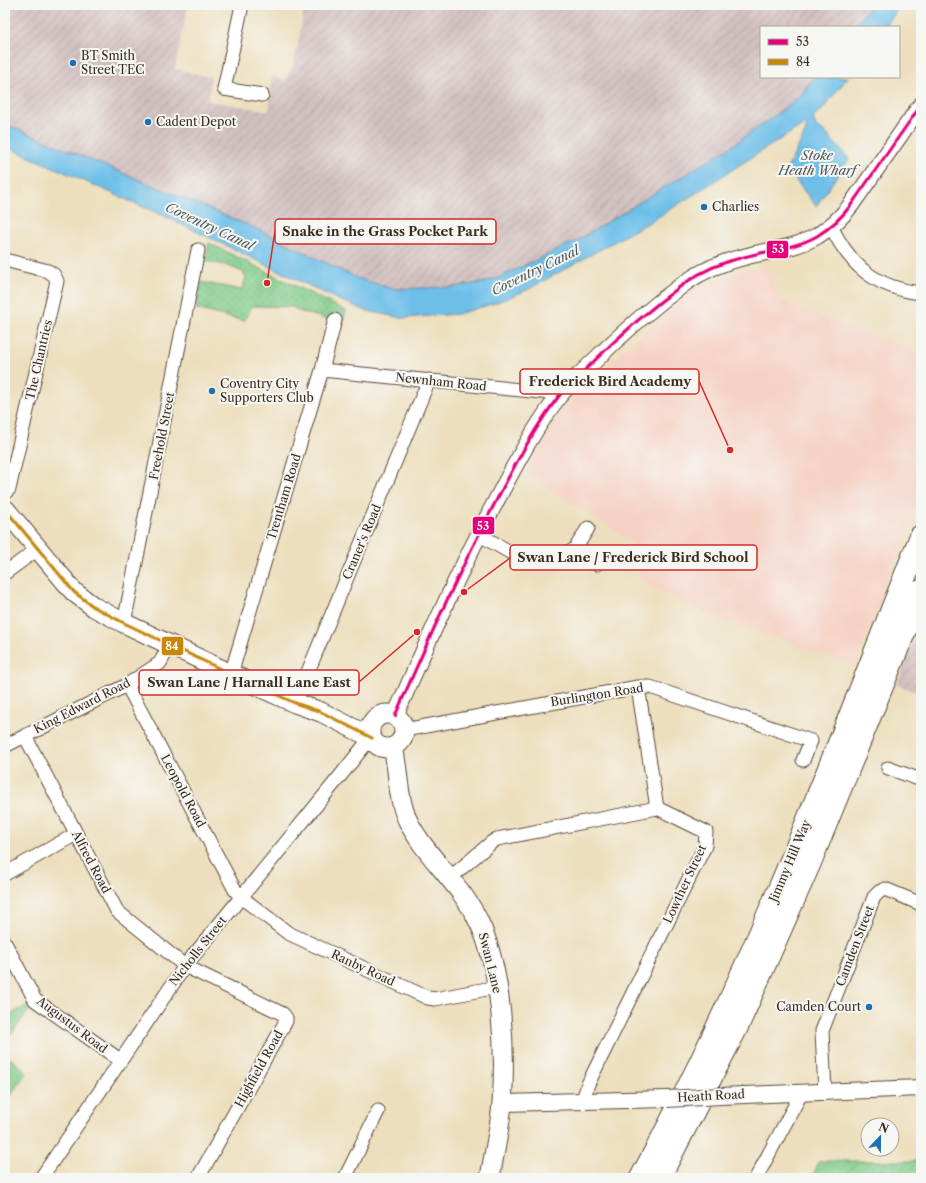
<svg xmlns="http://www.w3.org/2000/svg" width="926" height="1183" viewBox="0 0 926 1183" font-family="'Libre Caslon Text',serif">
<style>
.built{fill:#f6d2c5}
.industrial{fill:url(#industrial-furrows)}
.park{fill:url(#park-dots);stroke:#5e7a54}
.garden{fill:url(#garden-furrows);stroke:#5e7a54}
.water{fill:#6dbfe9;stroke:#547484}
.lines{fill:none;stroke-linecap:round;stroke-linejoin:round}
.minor-casing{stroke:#564536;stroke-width:15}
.tertiary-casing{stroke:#564536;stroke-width:18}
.secondary-casing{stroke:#564536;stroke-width:21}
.trunk-casing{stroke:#564536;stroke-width:24}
.minor{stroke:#fff;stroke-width:13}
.tertiary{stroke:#fff;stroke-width:16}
.secondary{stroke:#fff;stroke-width:19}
.trunk{stroke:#fff;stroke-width:22}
.tertiary-bridge-casing{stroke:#564536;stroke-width:18;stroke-linecap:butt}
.tertiary-bridge{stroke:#fff;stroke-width:16}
.bus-1-casing{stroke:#f6f6f2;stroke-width:6}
.bus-2-casing{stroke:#f6f6f2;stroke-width:6}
.bus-1{stroke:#e5007d;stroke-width:3}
.bus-2{stroke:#c88708;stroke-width:3}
.poi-dot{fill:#1f6fb2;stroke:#f6f6f2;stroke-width:1.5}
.labels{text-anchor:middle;stroke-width:4;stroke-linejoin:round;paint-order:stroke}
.poi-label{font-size:12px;fill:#3b2a1e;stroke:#f6f6f2;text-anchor:start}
.street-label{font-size:12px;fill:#3b2a1e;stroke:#f6f6f2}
.water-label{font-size:13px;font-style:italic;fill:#4a575b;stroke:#f6f6f2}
.leader{fill:none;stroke:#d62828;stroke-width:1.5}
.callout-dot{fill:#d62828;stroke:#f6f6f2;stroke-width:1.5}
.callout{fill:#f6f6f2;stroke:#d62828;stroke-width:1.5}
.callout-label{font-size:13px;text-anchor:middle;font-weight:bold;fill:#3b2a1e}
.line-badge{stroke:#f6f6f2;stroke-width:1.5}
.badge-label{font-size:11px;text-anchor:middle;font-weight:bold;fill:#fff}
</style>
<defs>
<pattern id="industrial-furrows" width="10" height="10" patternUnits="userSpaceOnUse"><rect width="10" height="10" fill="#d1bfbf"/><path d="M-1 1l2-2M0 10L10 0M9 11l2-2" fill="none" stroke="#b4a4a4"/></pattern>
<pattern id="park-dots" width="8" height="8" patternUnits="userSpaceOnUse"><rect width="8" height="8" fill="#80cb89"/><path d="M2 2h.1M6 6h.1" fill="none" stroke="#70ae76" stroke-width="1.8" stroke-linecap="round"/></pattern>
<pattern id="garden-furrows" width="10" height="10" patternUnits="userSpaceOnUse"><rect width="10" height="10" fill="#80cb89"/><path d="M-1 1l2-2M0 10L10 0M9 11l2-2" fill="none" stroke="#70ae76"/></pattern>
</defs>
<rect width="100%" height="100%" fill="#f6f6f2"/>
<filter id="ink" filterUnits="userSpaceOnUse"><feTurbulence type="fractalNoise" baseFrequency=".025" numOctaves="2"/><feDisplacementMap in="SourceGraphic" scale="8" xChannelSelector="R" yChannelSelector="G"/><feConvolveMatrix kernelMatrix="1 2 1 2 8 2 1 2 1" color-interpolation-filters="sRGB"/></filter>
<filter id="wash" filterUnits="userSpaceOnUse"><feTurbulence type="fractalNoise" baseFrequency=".012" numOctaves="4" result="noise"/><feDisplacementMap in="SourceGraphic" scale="16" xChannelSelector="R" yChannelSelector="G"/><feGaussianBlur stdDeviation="0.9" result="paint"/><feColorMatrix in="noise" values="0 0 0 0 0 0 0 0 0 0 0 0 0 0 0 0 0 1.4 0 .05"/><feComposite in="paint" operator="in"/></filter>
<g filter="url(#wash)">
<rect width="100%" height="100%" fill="#eddfbd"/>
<path class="built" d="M 767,266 L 780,300 L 803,310 L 921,353 L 921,495 L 855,665 L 714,617 L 641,581 L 631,542 L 525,473 L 552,427 L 565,409 L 591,379 L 625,349 L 682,300 L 708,284 L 736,273 L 754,268 Z"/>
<path class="industrial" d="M 5,5 L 188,5 L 175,69 L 211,77 L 208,101 L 269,111 L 272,77 L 286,80 L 294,64 L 305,5 L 871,5 L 854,27 L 761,27 L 761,77 L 814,77 L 800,96 L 781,111 L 732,146 L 576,241 L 513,272 L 486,282 L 453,287 L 393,289 L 357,278 L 255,228 L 5,124 Z
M 921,620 L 921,693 L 897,685 Z"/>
<path class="park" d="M 209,243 L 346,311 L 343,324 L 295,310 L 295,307 L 252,306 L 244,321 L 196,309 L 201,282 L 242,290 L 246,277 L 243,272 L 225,265 L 205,261 Z
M 29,1004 L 31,1008 L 5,1042 L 5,1018 Z
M 5,1054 L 27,1072 L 5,1103 Z"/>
<path class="garden" d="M 819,1161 L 921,1161 L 921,1178 L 812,1178 Z"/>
<path class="water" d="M 871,5 L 901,5 L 885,27 L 854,27 Z
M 814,77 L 848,77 L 822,110 L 813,118 L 816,127 L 825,132 L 849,159 L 816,206 L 787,169 L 807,129 L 804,124 L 655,219 L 527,290 L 495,303 L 458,314 L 402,318 L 367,311 L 337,299 L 173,220 L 5,146 L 5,124 L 255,228 L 357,278 L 393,289 L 453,287 L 486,282 L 500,277 L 576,241 L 732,146 L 781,111 L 800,96 Z"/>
</g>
<g filter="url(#ink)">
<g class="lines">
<g class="minor-casing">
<path id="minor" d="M 242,5 L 224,89 L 262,95
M 831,226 C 850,266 876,288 921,293
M 5,260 L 48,271 L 54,275 L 57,281 L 9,489 L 5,493
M 322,370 L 561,394
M 478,534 L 508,551 L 530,560 L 547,560 L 561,557 L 575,549 L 588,528
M 575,549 L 597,564
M 5,573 L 39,548
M 124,623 L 198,250
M 231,674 L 322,370 L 335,320
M 127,685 L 235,890 L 241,897 L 288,933 L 428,998 L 435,999 L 497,987
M 638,687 L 657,808
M 295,703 L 429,380
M 404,730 L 638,687 L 650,687 L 811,741 L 803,760
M 25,736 L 117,911 L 185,966 L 283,1014 L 286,1018 L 286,1021 L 198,1178
M 5,746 L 127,685 L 160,663 L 170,644
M 888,768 L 921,780
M 5,874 L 76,834
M 450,878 L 492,842 L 497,839 L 657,808 L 706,832 L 705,846 L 588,1084 L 583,1100
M 5,943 L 35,1000 L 120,1060
M 825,1092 L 822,1031 L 874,897 L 879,892 L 885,889 L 921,904
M 41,1178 L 185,966 L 341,775 L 364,746 L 374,741
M 345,1178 L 378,1111
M 756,1178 L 802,1092"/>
</g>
<g class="tertiary-casing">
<path id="tertiary" d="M 395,716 C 427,643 459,571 496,501 C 515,465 534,428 559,396 C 568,385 580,375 590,365 C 619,336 652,307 685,283 C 703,270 723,262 744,257 C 769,250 794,249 817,236 C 830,228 842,217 851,205 L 921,105
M 721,1096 L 921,1088
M 502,1103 L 667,1099"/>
</g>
<g class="secondary-casing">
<path id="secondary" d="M 5,509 L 74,592 L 94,607 L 124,623 L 231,674 L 295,703 L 321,712 L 372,738
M370 731a17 17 0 1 1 34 0a17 17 0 1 1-34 0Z
M 393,747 C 399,771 397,798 408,821 C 426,857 461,884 479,922 C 502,970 506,1051 502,1103 C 500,1128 494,1153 490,1178"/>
</g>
<g class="trunk-casing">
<path id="trunk" d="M 641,1178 C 753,973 835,753 921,536
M 659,1178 L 737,1027 L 809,865 L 921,591"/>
</g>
<use href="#minor" class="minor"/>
<use href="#tertiary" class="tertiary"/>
<use href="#secondary" class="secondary"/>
<use href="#trunk" class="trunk"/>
<g class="tertiary-bridge-casing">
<path id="tertiary-bridge" d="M 667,1099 L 721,1096"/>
</g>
<use href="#tertiary-bridge" class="tertiary-bridge"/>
<g class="bus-1-casing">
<path id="bus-1" d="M 395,716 C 427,643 459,571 496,501 C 515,465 534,428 559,396 C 568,385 580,375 590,365 C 619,336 652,307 685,283 C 703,270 723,262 744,257 C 769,250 794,249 817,236 C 830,228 842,217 851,205 L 921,105"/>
</g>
<g class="bus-2-casing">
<path id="bus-2" d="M 5,509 L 74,592 L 94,607 L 124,623 L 231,674 L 295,703 L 321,712 L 372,738"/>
</g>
<use href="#bus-1" class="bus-1"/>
<use href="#bus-2" class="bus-2"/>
</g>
</g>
<g class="poi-dot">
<circle cx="73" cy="63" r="4"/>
<circle cx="148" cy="122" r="4"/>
<circle cx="704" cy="207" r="4"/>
<circle cx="212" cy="391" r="4"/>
<circle cx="869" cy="1007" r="4"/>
</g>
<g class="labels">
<g class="poi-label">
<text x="81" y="60">BT Smith<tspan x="81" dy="14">Street TEC</tspan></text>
<text x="156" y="126">Cadent Depot</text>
<text x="712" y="211">Charlies</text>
<text x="220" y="388">Coventry City<tspan x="220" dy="14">Supporters Club</tspan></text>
<text x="861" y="1011" text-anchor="end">Camden Court</text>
</g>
<g class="street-label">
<text transform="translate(39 360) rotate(-77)" y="4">The Chantries</text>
<text transform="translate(441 382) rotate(6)" y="4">Newnham Road</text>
<text transform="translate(162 436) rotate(-79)" y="4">Freehold Street</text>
<text transform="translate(284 497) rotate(-73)" y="4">Trentham Road</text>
<text transform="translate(362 542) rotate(-67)" y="4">Craner's Road</text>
<text transform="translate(597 695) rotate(-9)" y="4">Burlington Road</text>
<text transform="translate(82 706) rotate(-27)" y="4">King Edward Road</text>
<text transform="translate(183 791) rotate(62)" y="4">Leopold Road</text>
<text transform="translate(790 861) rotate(-67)" y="4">Jimmy Hill Way</text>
<text transform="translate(91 862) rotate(62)" y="4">Alfred Road</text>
<text transform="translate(685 884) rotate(-65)" y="4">Lowther Street</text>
<text transform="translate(855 946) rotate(-69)" y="4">Camden Street</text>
<text transform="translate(198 951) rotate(-52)" y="4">Nicholls Street</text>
<text transform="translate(490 963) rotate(76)" y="4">Swan Lane</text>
<text transform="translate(363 968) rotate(25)" y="4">Ranby Road</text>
<text transform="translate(72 1025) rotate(37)" y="4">Augustus Road</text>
<text transform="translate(259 1069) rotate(-61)" y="4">Highfield Road</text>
<text transform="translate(711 1096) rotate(-3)" y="4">Heath Road</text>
</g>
<g class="water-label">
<text x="817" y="160">Stoke<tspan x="817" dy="15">Heath Wharf</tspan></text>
<text transform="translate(210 226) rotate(25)" y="5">Coventry Canal</text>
<text transform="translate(535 270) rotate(-26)" y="5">Coventry Canal</text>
</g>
</g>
<path class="leader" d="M267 283L275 231M730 450L699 381M464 592L510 558M417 632L359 682"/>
<g class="callout-dot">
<circle cx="267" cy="283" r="4"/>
<circle cx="730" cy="450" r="4"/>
<circle cx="464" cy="592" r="4"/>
<circle cx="417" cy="632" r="4"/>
</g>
<g class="callout">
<rect x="275" y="219" width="221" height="25" rx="4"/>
<rect x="520" y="369" width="179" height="25" rx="4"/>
<rect x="510" y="545" width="247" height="25" rx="4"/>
<rect x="139" y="670" width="220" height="25" rx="4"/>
</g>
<g class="callout-label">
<text x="385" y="236">Snake in the Grass Pocket Park</text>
<text x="610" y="386">Frederick Bird Academy</text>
<text x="633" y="562">Swan Lane / Frederick Bird School</text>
<text x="249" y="687">Swan Lane / Harnall Lane East</text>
</g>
<g class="line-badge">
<rect x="766" y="240" width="23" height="19" rx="4" fill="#e5007d"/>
<rect x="472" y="516" width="23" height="19" rx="4" fill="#e5007d"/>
<rect x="161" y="636" width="23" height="20" rx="4" fill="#c88708"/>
</g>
<g class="badge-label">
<text x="778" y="253">53</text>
<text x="483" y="530">53</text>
<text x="172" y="650">84</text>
</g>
<rect width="926" height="1183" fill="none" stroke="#f6f6f2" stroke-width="20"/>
<rect x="760" y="26" width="140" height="52" fill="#f6f6f2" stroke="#aba49d"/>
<rect x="768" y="39" width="20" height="6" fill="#e5007d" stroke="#aba49d"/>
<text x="796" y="46" font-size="12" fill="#3b2a1e">53</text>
<rect x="768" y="59" width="20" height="6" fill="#c88708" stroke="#aba49d"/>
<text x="796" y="66" font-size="12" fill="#3b2a1e">84</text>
<g transform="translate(880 1137) rotate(22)"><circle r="19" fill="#f6f6f2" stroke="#aba49d"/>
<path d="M0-3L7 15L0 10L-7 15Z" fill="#1f6fb2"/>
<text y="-6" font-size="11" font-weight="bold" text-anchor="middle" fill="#3b2a1e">N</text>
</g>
</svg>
